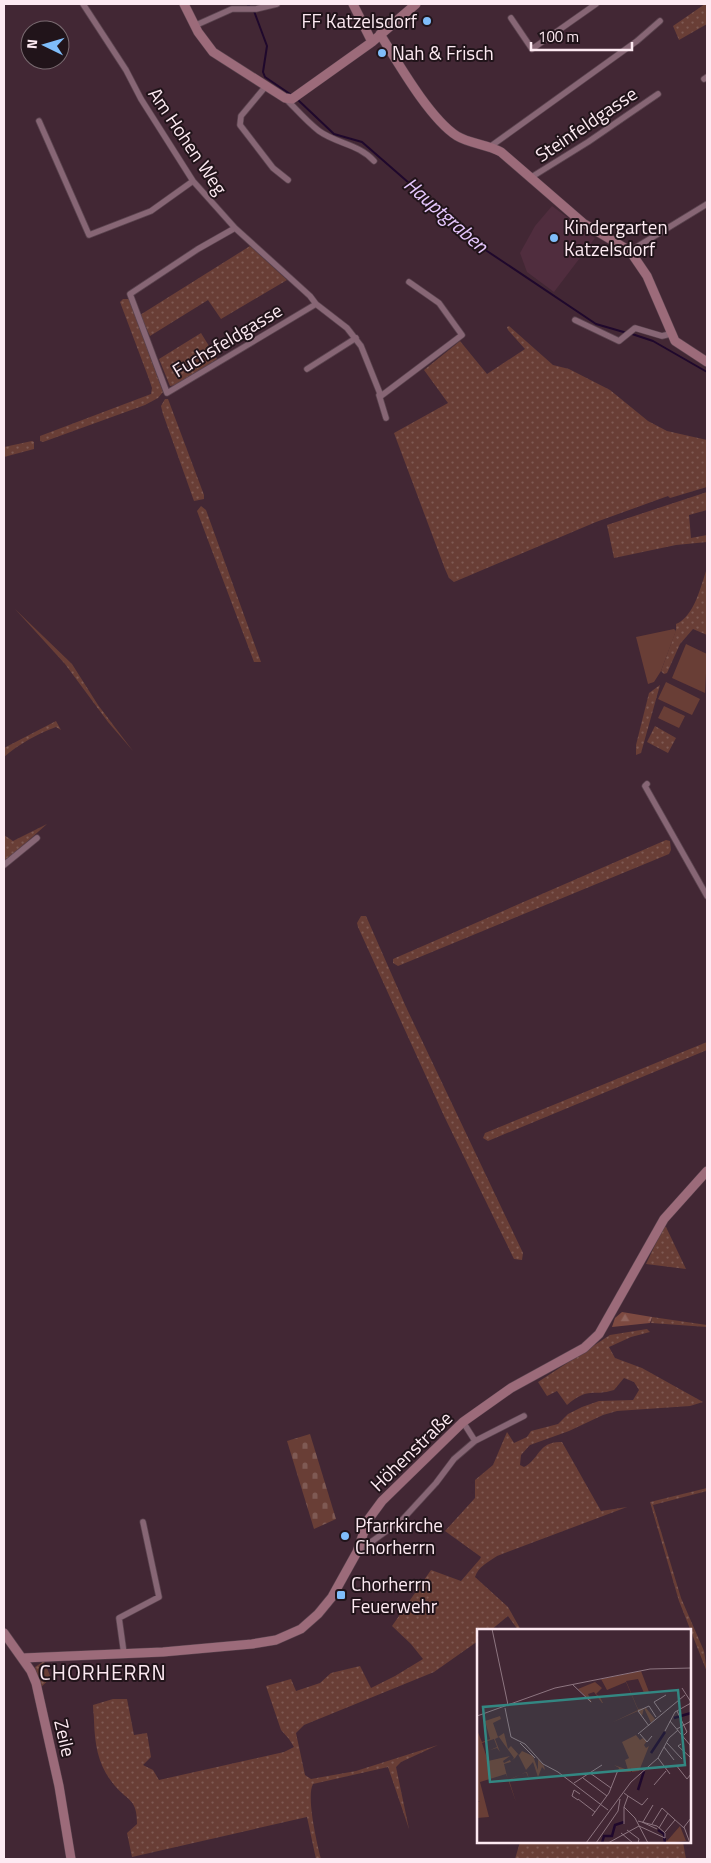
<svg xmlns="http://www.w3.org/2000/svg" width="711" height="1863" viewBox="0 0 711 1863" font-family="'Titillium Web',sans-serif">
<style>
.built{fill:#502d3e}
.grass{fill:url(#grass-dots)}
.forest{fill:url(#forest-firs)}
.cemetery{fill:url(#cemetery-stones)}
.garden{fill:#693e36}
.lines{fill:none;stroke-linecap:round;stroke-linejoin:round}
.stream{stroke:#1f082c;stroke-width:2}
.street-casing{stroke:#5b444f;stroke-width:7}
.secondary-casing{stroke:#5b444f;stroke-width:10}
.street{stroke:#876675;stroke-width:5.5}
.secondary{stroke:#9c6b7a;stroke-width:9}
.poi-dot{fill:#7fbdfa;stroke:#21141a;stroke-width:2}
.labels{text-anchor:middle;stroke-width:4;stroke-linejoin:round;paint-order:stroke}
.poi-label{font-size:19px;fill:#fdeaf2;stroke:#21141a;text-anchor:start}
.street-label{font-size:19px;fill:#fdeaf2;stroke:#21141a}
.water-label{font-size:20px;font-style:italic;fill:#e6c7fe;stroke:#21141a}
.quarter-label{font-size:21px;letter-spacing:1px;fill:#fdeaf2;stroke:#21141a}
.inset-river{fill:none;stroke:#1f082c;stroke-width:2.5}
.inset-road{fill:none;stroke:#8d7580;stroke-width:1}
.view{fill:#338782;fill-opacity:0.15;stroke:#338782;stroke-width:2.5}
.inset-edge{fill:none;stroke:#fdeaf2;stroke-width:2.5}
</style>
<defs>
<pattern id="grass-dots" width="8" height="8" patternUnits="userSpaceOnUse" patternTransform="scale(1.25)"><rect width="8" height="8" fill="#693e36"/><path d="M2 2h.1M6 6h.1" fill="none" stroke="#7f5a54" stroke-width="1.8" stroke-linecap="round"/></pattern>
<pattern id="forest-firs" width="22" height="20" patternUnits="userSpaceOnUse" patternTransform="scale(1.25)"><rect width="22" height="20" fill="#7d4a41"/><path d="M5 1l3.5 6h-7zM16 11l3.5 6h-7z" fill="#90645d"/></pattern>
<pattern id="cemetery-stones" width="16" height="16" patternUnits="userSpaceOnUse" patternTransform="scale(1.25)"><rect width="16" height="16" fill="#693e36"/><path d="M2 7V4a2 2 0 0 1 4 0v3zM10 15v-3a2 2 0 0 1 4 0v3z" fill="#7f5a54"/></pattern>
</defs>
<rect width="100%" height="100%" fill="#422734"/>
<path class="built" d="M 552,206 L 595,238 L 554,292 L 527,272 L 520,253 L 535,226 Z"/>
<path class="grass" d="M 705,4 L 707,4 L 707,24 L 679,40 L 673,26 Z
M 250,246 L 287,280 L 221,319 L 208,300 L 150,336 L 140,315 Z
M 123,299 L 129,299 L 163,392 L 158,398 L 145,405 L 43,442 L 40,441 L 40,436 L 151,394 L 152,388 L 149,379 L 120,302 Z
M 509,326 L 553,365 L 569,369 L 610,390 L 648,421 L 667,431 L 707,440 L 707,487 L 670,498 L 668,496 L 596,522 L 454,582 L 449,578 L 445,569 L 394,433 L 448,403 L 424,370 L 460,341 L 487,374 L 525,349 L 508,330 L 507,327 Z
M 201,333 L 217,359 L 176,385 L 170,386 L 159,359 Z
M 165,399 L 168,399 L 204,495 L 204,499 L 194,501 L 163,414 L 161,406 Z
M 32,441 L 34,442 L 34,449 L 4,457 L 4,447 Z
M 707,492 L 707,510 L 689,515 L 691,538 L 707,535 L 707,542 L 676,545 L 614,558 L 607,525 Z
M 201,506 L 206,510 L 261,662 L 254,662 L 197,511 Z
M 707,568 L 707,635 L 693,629 L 680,644 L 667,673 L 664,674 L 661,671 L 676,630 L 676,624 C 694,617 701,586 707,568 Z
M 15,609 L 72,664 L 98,705 L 133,751 L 108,722 L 65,664 Z
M 660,685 L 641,753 L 636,755 L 636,745 L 649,693 Z
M 56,721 L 61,730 L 56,727 C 37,734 19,744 4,757 L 4,748 Z
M 655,726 L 676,738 L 668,753 L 647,742 Z
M 47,824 L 4,862 L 4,835 L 13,841 Z
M 666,840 L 670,841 L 671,850 L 669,854 L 398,966 L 393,963 L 393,959 Z
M 361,916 L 366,916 L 406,1007 L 523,1253 L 522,1260 L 514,1259 L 445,1118 L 358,927 L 357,923 Z
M 707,1042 L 707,1050 L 488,1141 L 483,1138 L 485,1133 Z
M 664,1226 L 666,1227 L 686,1269 L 646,1264 Z
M 652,1317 L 707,1325 L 707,1327 L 651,1323 Z
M 647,1329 L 650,1332 L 631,1337 L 609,1347 L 615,1358 L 642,1368 L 703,1402 L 690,1406 L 617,1411 L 603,1415 L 569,1431 L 530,1445 L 521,1455 L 520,1465 L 524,1467 C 540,1459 538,1441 562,1442 L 601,1511 L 627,1507 L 497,1556 C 488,1562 478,1567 475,1577 L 508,1607 L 521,1630 L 518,1630 L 508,1616 L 491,1630 L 478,1630 L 478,1641 L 434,1672 L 304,1725 L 296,1733 L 305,1775 L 311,1779 L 356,1771 L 438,1745 L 401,1762 L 396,1767 L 409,1829 L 388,1767 L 313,1784 C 306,1796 317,1844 321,1859 L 316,1859 L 307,1817 L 132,1857 L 127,1833 L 137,1824 C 137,1799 129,1802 115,1786 C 98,1766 95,1746 94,1721 C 94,1715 93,1711 93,1705 L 113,1699 L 127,1699 L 134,1735 L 147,1733 L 151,1757 L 143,1765 L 153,1770 L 159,1780 L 284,1752 L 294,1747 L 289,1739 L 281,1730 L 266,1686 L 291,1679 L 296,1691 L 320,1683 L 331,1673 L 360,1666 L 371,1688 L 395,1676 L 423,1659 L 411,1644 L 392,1626 L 431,1570 L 461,1581 L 480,1559 L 481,1557 L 445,1531 L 475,1498 L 475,1480 L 493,1465 L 507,1432 L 514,1443 L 527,1437 L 531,1431 L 558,1424 L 568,1414 L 582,1407 L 599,1401 L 633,1400 L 639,1390 L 634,1382 L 624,1378 L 614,1390 C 592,1397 589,1386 567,1405 L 557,1391 L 547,1396 L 538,1382 L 610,1335 Z
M 707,1488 L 707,1491 L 653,1505 L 681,1598 L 704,1651 L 707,1672 L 679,1601 L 650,1502 Z
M 44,1661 L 51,1678 L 41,1687 L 35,1667 Z
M 520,1842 L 683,1842 L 686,1859 L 515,1859 Z"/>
<path class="forest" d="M 622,1312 L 652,1317 L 650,1323 L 612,1327 L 615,1318 Z"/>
<path class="cemetery" d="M 310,1434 L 336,1519 L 314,1529 L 287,1441 Z"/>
<path class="garden" d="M 674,629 L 676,631 L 661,671 L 654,682 L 648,684 L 636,637 Z
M 686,644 L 707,654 L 705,693 L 672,678 Z
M 666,682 L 700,699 L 692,715 L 658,699 Z
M 664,706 L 685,716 L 679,728 L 658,718 Z"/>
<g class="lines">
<path class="stream" d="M 247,4 L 251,8
M 254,11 L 267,46 L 263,72 L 265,77 L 293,96
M 297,99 L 334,134 L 362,142 L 487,251 L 596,324 L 627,333
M 632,334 L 653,341 L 707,372"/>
<g class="street-casing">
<path id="street" d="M 83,4 L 126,70 L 141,99 L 193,181 L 235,228 L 310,296 L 316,304 L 347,328 L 361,346 L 381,396 L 379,395 L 386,418
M 511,18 L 532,49 L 596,4
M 194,26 L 232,9 L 256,9 L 277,4
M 704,79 L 707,77
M 266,86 L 241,116 L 240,125 L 273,168 L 288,180
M 285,98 C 296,109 307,122 319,131 C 337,144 359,144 374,161
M 39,121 L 89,235 L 151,211 L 193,181
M 491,146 L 637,41 L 660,21
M 530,178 L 588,142 L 658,94
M 235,228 L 198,249 L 130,294 L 167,393 L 316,304
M 630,251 L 707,204
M 575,320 L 619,341 L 635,328 L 662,336 L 670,334
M 307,369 L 356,338
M 381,396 L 462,335 L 439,303 L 409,282
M 647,784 L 645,786 L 707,896
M 4,865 L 37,838
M 463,1422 L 475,1441
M 357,1552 L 402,1520 L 436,1483 L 454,1459 L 475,1441 L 524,1416
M 124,1654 L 119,1618 L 159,1597 L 143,1522"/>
</g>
<g class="secondary-casing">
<path id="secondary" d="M 184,4 L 198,32 L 213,52 L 285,98 L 292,99 L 372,42 L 416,4
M 353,4 L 372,42
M 380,34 C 398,63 430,119 457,136 C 470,144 487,144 501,152 L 583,223 L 630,251 L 647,276 L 675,341 L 707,362
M 4,1633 L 31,1671 L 36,1683 L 59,1786 L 71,1859
M 23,1658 L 163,1652 L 252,1644 L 276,1640 L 301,1629 L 318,1614 L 332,1597 L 357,1552 L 368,1520 L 382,1501 L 463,1422 L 511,1388 L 584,1348 L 599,1334 L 664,1219 L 707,1171"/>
</g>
<use href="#street" class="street"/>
<use href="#secondary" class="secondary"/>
</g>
<g class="poi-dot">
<circle cx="427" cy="21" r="5"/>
<circle cx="382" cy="53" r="5"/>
<circle cx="554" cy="238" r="5"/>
<circle cx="345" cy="1536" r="5"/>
<rect x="336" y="1590" width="10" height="10" rx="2.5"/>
</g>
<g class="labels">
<g class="poi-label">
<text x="417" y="28" text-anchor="end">FF Katzelsdorf</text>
<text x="392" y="60">Nah &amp; Frisch</text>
<text x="564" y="234">Kindergarten<tspan x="564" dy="22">Katzelsdorf</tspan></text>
<text x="355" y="1532">Pfarrkirche<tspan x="355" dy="22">Chorherrn</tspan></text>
<text x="351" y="1591">Chorherrn<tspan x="351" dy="22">Feuerwehr</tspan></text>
</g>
<g class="street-label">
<text transform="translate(586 124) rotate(-34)" y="7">Steinfeldgasse</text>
<text transform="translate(188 141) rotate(56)" y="7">Am Hohen Weg</text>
<text transform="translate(227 340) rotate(-31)" y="7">Fuchsfeldgasse</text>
<text transform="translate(411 1451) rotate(-44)" y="7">Höhenstraße</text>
<text transform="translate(65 1738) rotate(77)" y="7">Zeile</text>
</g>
<g class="water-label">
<text transform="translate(446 215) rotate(41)" y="7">Hauptgraben</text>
</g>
<g class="quarter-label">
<text x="103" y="1680">CHORHERRN</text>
</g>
</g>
<g transform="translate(477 1629)">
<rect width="214" height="214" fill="#422734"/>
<path d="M 164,42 L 172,63 L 167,64 L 161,50 L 149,52 L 161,80 L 169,79 L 178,90 L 174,94 L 167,79 L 165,87 L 161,82 L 134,94 L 161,81 L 149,53 L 130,61 L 124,50 ZM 118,53 L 125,59 L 119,65 L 123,68 L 126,74 L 125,74 L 117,63 L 111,65 L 115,74 L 101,60 ZM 23,87 L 24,90 L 16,94 L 21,108 L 27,104 L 31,120 L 34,117 L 42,126 L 45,122 L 56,127 L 61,141 L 61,130 L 67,137 L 68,141 L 65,138 L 61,148 L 56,133 L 49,141 L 41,125 L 38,129 L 35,131 L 37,129 L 22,108 L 18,110 L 23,123 L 20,119 L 13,121 L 20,118 L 17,110 L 5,114 L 11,132 L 33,127 L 26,132 L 27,134 L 33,131 L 34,133 L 27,135 L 31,151 L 40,147 L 50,143 L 52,150 L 49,143 L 32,151 L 39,173 L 29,145 L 3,153 L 12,188 L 0,189 L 0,173 L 3,173 L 0,172 L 0,101 L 5,113 L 13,110 L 8,92 ZM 159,106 L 163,111 L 166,109 L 170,112 L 167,116 L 169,119 L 172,117 L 162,142 L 155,143 L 153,138 L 154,143 L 141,143 L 142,139 L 137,136 L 151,141 L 148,131 L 152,129 L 145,113 ZM 203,197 L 209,212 L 187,214 L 187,210 L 190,212 Z" fill="#693e36"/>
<path class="inset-river" d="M 197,89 L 214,84M 174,124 L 188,103M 161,161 L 167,142M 181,201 L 187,205 L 188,214M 125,214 L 127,207 L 135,207 L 138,196 L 147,193"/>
<path class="inset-road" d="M 15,0 L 31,76M 95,55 L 114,73M 205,59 L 214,73M 28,79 L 34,108 L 48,115 L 66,135 L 81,143 L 131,181M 200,82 L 210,103 L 207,106M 184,83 L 177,73 L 189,66M 0,87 L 78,59 L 173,40 L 214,39M 193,92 L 213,116 L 214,139M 172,97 L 161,82 L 172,77 L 179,88M 200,100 L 214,92M 188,102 L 198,83 L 214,74M 161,105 L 208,66M 163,105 L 170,113 L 175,107M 43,114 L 58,129M 190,114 L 205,130M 204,115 L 201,117 L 213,128M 187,118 L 197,131M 181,129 L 193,145M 199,136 L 210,150 L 214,145M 113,144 L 134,159M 106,149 L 130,167M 97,154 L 125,136M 177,156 L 189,142M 147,164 L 151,167 L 147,178 L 158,189 L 171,214M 151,167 L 165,176 L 171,169M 101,170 L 118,183M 101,171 L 95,167 L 97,161 L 103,165M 115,187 L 132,164 L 141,141M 161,192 L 180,197 L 188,204 L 188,209 L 162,197M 165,193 L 180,200M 166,193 L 176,176M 147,195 L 147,178M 175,195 L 185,179 L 207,199M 182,199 L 191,184M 150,201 L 162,210 L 161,214M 188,203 L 198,191M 144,204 L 156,214M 109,214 L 154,153 L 181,129 L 192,109 L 201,101M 119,214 L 141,182 L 143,170M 131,214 L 162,197M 213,214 L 207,198 L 214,189"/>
<path class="view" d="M 201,61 L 208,136 L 13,153 L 6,78 Z"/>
<rect width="214" height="214" class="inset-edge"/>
</g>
<rect width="711" height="1863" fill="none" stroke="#fdeaf2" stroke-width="10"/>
<g transform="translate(45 45) rotate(275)"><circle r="24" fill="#21141a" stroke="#796a70"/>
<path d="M0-4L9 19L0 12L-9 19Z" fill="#7fbdfa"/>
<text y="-8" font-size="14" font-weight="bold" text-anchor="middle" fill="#fdeaf2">N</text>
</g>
<path d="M531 42v8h101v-8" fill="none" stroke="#fdeaf2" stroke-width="2.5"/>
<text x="538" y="42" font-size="15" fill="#fdeaf2" stroke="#21141a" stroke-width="4" paint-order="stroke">100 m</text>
</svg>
